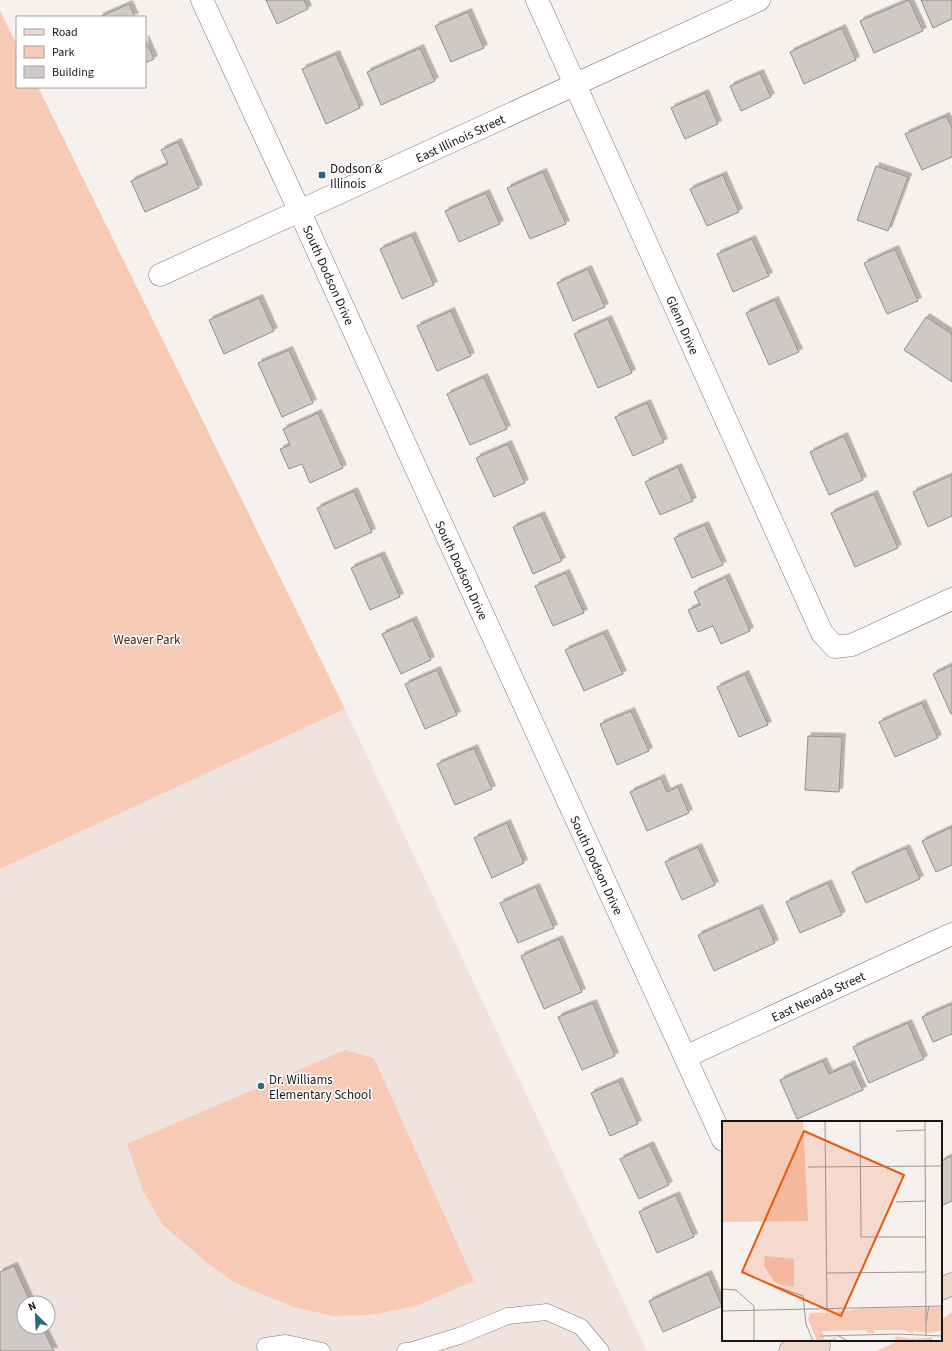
<svg xmlns="http://www.w3.org/2000/svg" width="952" height="1351" viewBox="0 0 952 1351" font-family="'Source Sans 3',sans-serif">
<style>
.built{fill:#f0e3dd;fill-rule:evenodd}
.green{fill:#f6cab5}
.building{fill:#cec8c6;stroke:#928d8b;filter:url(#shadow)}
.lines{fill:none;stroke-linecap:round;stroke-linejoin:round}
.service-casing{stroke:#7d7876;stroke-width:17}
.minor-casing{stroke:#7d7876;stroke-width:23}
.secondary-casing{stroke:#7d7876;stroke-width:23}
.service{stroke:#fff;stroke-width:16}
.minor{stroke:#fff;stroke-width:22}
.secondary{stroke:#f0d7cb;stroke-width:22}
.poi-dot{fill:#2c687f;stroke:#fff;stroke-width:1.5}
.labels{text-anchor:middle;stroke-width:3;stroke-linejoin:round;paint-order:stroke}
.street-label{font-size:13px;fill:#181615;stroke:#fff}
.poi-label{font-size:13px;fill:#181615;stroke:#fff;text-anchor:start}
.park-label{font-size:13px;fill:#552103;stroke:#fff}
.inset-road{fill:none;stroke:#9d9997;stroke-width:1}
.view{fill:#e8590c;fill-opacity:0.15;stroke:#e8590c;stroke-width:2}
.inset-edge{fill:none;stroke:#181615;stroke-width:2}
</style>
<defs>
<filter id="shadow"><feDropShadow dx="3.5" dy="-3.5" stdDeviation="0" flood-color="#0004"/></filter>
</defs>
<rect width="100%" height="100%" fill="#f6f0ee"/>
<path class="built" d="M 345,709 L 647,1351 L 0,1351 L 0,869 ZM 24,1303 L 48,1303 L 48,1327 L 24,1327 Z"/>
<path class="green" d="M 0,11 L 17,45 L 17,87 L 38,87 L 345,709 L 0,869 Z
M 345,1050 L 374,1058 L 474,1281 L 416,1306 L 370,1315 L 333,1316 L 294,1307 L 235,1283 L 206,1262 L 162,1224 L 143,1191 L 127,1144 Z
M 952,1312 L 952,1351 L 876,1351 L 900,1340 L 941,1340 L 941,1320 Z"/>
<path class="building" d="M 266,0 L 304,0 L 308,9 L 277,24 Z
M 909,0 L 923,31 L 874,53 L 860,21 Z
M 921,0 L 952,0 L 952,19 L 933,28 Z
M 129,4 L 135,17 L 99,17 Z
M 468,12 L 484,48 L 451,62 L 435,26 Z
M 842,28 L 856,60 L 804,84 L 790,52 Z
M 145,39 L 154,59 L 145,63 Z
M 420,48 L 435,81 L 381,105 L 367,72 Z
M 336,54 L 360,108 L 326,124 L 302,69 Z
M 760,73 L 771,97 L 741,111 L 730,86 Z
M 705,93 L 718,124 L 685,139 L 671,108 Z
M 946,116 L 952,128 L 952,157 L 922,170 L 905,134 Z
M 178,142 L 199,188 L 145,212 L 131,181 L 168,164 L 161,150 Z
M 876,166 L 908,177 L 888,231 L 857,220 Z
M 543,172 L 566,224 L 530,239 L 507,188 Z
M 723,175 L 739,212 L 707,226 L 690,189 Z
M 486,193 L 500,224 L 459,242 L 445,211 Z
M 412,235 L 434,285 L 402,299 L 380,249 Z
M 752,239 L 769,276 L 733,292 L 717,254 Z
M 895,249 L 918,301 L 887,314 L 864,263 Z
M 588,269 L 605,307 L 573,321 L 557,283 Z
M 259,298 L 274,331 L 224,354 L 209,320 Z
M 775,300 L 799,352 L 769,365 L 746,313 Z
M 451,311 L 471,356 L 437,371 L 417,326 Z
M 926,317 L 952,334 L 952,382 L 904,350 Z
M 608,319 L 632,373 L 598,388 L 574,334 Z
M 289,350 L 313,403 L 282,417 L 258,363 Z
M 484,377 L 507,429 L 470,445 L 447,394 Z
M 647,403 L 664,442 L 633,456 L 615,417 Z
M 318,413 L 343,468 L 310,483 L 302,464 L 289,469 L 280,449 L 290,445 L 283,429 Z
M 844,436 L 863,480 L 829,495 L 810,452 Z
M 508,444 L 525,483 L 494,497 L 476,458 Z
M 678,467 L 693,501 L 660,515 L 645,482 Z
M 952,475 L 952,516 L 928,527 L 913,492 Z
M 354,491 L 372,532 L 335,549 L 317,508 Z
M 874,494 L 898,548 L 855,567 L 831,513 Z
M 541,515 L 562,561 L 533,574 L 513,527 Z
M 705,525 L 723,565 L 692,578 L 674,538 Z
M 381,555 L 400,597 L 370,610 L 351,568 Z
M 566,573 L 584,613 L 553,626 L 535,586 Z
M 726,577 L 750,631 L 721,644 L 713,626 L 698,632 L 688,610 L 700,605 L 694,592 Z
M 413,620 L 431,660 L 401,674 L 382,634 Z
M 604,633 L 623,674 L 584,691 L 565,650 Z
M 952,665 L 952,714 L 951,714 L 933,674 Z
M 437,670 L 457,715 L 425,729 L 405,684 Z
M 745,674 L 768,725 L 739,737 L 717,687 Z
M 922,703 L 938,738 L 895,757 L 879,722 Z
M 631,711 L 649,751 L 617,765 L 600,724 Z
M 808,736 L 842,737 L 839,792 L 805,790 Z
M 474,748 L 492,789 L 455,805 L 437,764 Z
M 661,778 L 667,792 L 678,787 L 689,813 L 647,831 L 630,792 Z
M 507,823 L 524,863 L 492,878 L 474,838 Z
M 952,827 L 952,865 L 936,872 L 922,841 Z
M 698,847 L 715,885 L 682,900 L 665,862 Z
M 906,848 L 920,879 L 866,903 L 852,872 Z
M 828,883 L 842,915 L 800,933 L 786,902 Z
M 536,887 L 554,928 L 518,943 L 500,903 Z
M 759,908 L 775,943 L 714,971 L 698,935 Z
M 559,939 L 582,992 L 544,1009 L 521,956 Z
M 593,1003 L 615,1056 L 582,1070 L 558,1017 Z
M 952,1004 L 952,1034 L 933,1042 L 922,1017 Z
M 908,1023 L 924,1059 L 869,1083 L 853,1047 Z
M 823,1061 L 829,1074 L 851,1064 L 863,1090 L 797,1119 L 780,1080 Z
M 619,1081 L 638,1124 L 610,1136 L 591,1093 Z
M 650,1145 L 669,1185 L 639,1199 L 620,1159 Z
M 952,1156 L 952,1201 L 941,1206 L 941,1161 Z
M 676,1195 L 694,1237 L 657,1253 L 639,1212 Z
M 14,1266 L 31,1303 L 24,1303 L 24,1327 L 42,1327 L 54,1351 L 0,1351 L 0,1272 Z
M 708,1274 L 722,1306 L 663,1332 L 649,1301 Z"/>
<g class="lines">
<g class="service-casing">
<path id="service" d="M 265,1346 L 286,1343 L 322,1351
M 405,1351 L 410,1351 L 459,1336 L 508,1316 L 547,1312 L 581,1327 L 601,1351"/>
</g>
<g class="minor-casing">
<path id="minor" d="M 202,0 L 300,212 L 414,464 L 723,1140
M 537,0 L 822,633 L 835,647 L 852,645 L 952,599
M 160,275 L 759,0
M 685,1057 L 952,934"/>
</g>
<g class="secondary-casing">
<path id="secondary" d="M 941,1289 L 952,1284
M 790,1351 L 819,1346"/>
</g>
<use href="#service" class="service"/>
<use href="#minor" class="minor"/>
<use href="#secondary" class="secondary"/>
</g>
<g class="poi-dot">
<rect x="318" y="171" width="8" height="8" rx="2"/>
<circle cx="261" cy="1086" r="4"/>
</g>
<g class="labels">
<g class="street-label">
<text transform="translate(460 138) rotate(-25)" y="5">East Illinois Street</text>
<text transform="translate(329 275) rotate(66)" y="5">South Dodson Drive</text>
<text transform="translate(683 325) rotate(66)" y="5">Glenn Drive</text>
<text transform="translate(462 570) rotate(65)" y="5">South Dodson Drive</text>
<text transform="translate(597 865) rotate(65)" y="5">South Dodson Drive</text>
<text transform="translate(818 996) rotate(-25)" y="5">East Nevada Street</text>
</g>
<g class="poi-label">
<text x="330" y="173">Dodson &amp;<tspan x="330" dy="15">Illinois</tspan></text>
<text x="269" y="1084">Dr. Williams<tspan x="269" dy="15">Elementary School</tspan></text>
</g>
<g class="park-label">
<text x="147" y="644">Weaver Park</text>
</g>
</g>
<g transform="translate(722 1121)">
<rect width="220" height="220" fill="#f6f0ee"/>
<path d="M 0,0 L 81,0 L 86,100 L 0,101 ZM 43,135 L 72,138 L 72,166 L 60,164 L 52,160 L 42,145 ZM 220,186 L 220,212 L 217,210 L 207,212 L 191,210 L 191,213 L 182,209 L 152,209 L 152,212 L 145,212 L 144,209 L 100,210 L 102,218 L 111,218 L 112,215 L 116,220 L 95,220 L 86,198 L 88,192 L 118,191 L 141,187 ZM 173,215 L 190,218 L 191,216 L 192,218 L 210,216 L 211,219 L 174,220 Z" fill="#f6cab5"/>
<path class="inset-road" d="M 103,0 L 105,188M 138,0 L 139,116 L 204,116M 203,0 L 204,214M 174,10 L 203,9M 86,46 L 220,45M 174,81 L 204,80M 105,152 L 204,151M 48,163 L 81,175 L 84,203 L 91,220M 0,168 L 14,169 L 32,185 L 32,220M 0,190 L 220,185M 204,201 L 207,185M 115,214 L 126,220M 99,215 L 177,213 L 220,215"/>
<path class="view" d="M 82,10 L 182,54 L 119,195 L 20,151 Z"/>
<rect width="220" height="220" class="inset-edge"/>
</g>
<rect x="16" y="16" width="130" height="72" fill="#ffffff" stroke="#a3a2a1"/>
<rect x="24" y="29" width="20" height="6" fill="#f0d7cb" stroke="#a3a2a1"/>
<text x="52" y="36" font-size="12" fill="#181615">Road</text>
<rect x="24" y="46" width="20" height="12" fill="#f6cab5" stroke="#a3a2a1"/>
<text x="52" y="56" font-size="12" fill="#181615">Park</text>
<rect x="24" y="66" width="20" height="12" fill="#cec8c6" stroke="#a3a2a1"/>
<text x="52" y="76" font-size="12" fill="#181615">Building</text>
<g transform="translate(36 1315) rotate(336)"><circle r="19" fill="#ffffff" stroke="#a3a2a1"/>
<path d="M0-3L7 15L0 10L-7 15Z" fill="#2c687f"/>
<text y="-6" font-size="11" font-weight="bold" text-anchor="middle" fill="#181615">N</text>
</g>
</svg>
